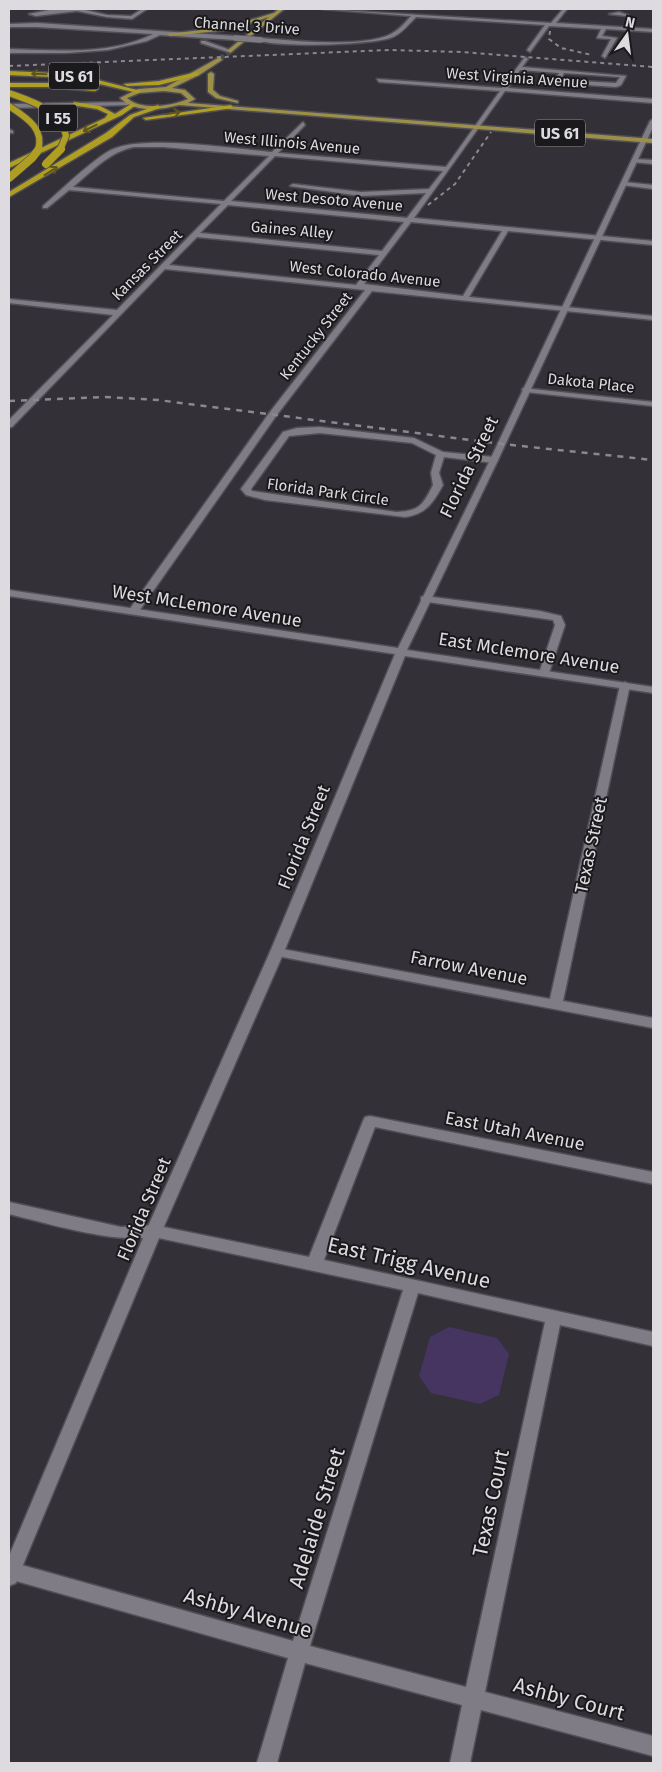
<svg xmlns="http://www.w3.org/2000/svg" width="662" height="1772" viewBox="0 0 662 1772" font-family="'Fira Sans',sans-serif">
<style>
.green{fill:#463461}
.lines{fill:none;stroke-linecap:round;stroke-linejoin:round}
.primary-tunnel{stroke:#4c4a51;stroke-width:5.5;stroke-dasharray:5.5 2.5;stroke-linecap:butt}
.minor-casing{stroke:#514f55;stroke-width:3}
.tertiary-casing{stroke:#514f55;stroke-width:3}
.secondary-casing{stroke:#514f55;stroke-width:3}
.primary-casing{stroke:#514f55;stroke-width:3}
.motorway-casing{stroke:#514f55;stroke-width:3}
.minor{fill:#7f7c85;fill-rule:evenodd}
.tertiary{fill:#7f7c85;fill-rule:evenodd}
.secondary{fill:#7f7c85;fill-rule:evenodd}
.primary{fill:#9c9049;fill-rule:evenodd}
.motorway{fill:#af9e21;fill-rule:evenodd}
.rail-far1{stroke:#8b888f;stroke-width:2;stroke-dasharray:4 4;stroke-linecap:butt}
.rail{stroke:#8b888f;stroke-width:2.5;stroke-dasharray:6 6;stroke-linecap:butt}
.minor-bridge-casing{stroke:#514f55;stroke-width:7;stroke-linecap:butt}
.motorway-bridge-far1-casing{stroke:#514f55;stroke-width:8;stroke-linecap:butt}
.motorway-bridge-casing{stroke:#514f55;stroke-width:9;stroke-linecap:butt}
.minor-bridge{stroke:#7f7c85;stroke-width:5.5}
.motorway-bridge-far1{stroke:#af9e21;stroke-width:6}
.motorway-bridge{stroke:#af9e21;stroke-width:8}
.oneway{stroke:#5d551e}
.labels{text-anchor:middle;stroke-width:4;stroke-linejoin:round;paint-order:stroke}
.far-street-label{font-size:15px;fill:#dddbe0;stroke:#1a191c}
.shield{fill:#1a191c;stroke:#a2a1a5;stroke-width:1}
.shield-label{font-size:16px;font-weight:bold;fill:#dddbe0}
.street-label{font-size:18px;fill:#dddbe0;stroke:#1a191c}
.near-street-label{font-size:21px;fill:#dddbe0;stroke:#1a191c}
</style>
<rect width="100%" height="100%" fill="#333038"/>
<path class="green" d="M 449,1327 L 497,1338 L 509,1354 L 499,1395 L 480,1404 L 431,1393 L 419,1376 L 430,1337 Z"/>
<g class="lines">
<path class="primary-tunnel" d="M 220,59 L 230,51"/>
<g class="minor-casing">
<path id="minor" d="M 54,9 L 81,9 L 107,15 L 131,16 L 142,9 L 147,9 L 132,19 L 107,17 L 77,11 L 36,16 L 29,14 Z
M 322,9 L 551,23 L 563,9 L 567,9 L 556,23 L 653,29 L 653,32 L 606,29 L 602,36 L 617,38 L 605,58 L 602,56 L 611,39 L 597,38 L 601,29 L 549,26 L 530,52 L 527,50 L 545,25 L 416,17 C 409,24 402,33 393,37 C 375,45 275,48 258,40 L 261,38 C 292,41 364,48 391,34 C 399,30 405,23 411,16 Z
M 619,12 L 628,15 L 626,16 L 609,14 Z
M 37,23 L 235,36 L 238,38 L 235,40 L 160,35 L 147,41 L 108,50 L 66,53 L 9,53 L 9,49 C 55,50 110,56 153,34 L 37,27 L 9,27 L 9,24 Z
M 201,41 L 205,41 L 233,51 L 228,52 L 201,43 Z
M 525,57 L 528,59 L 522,67 L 626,76 L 621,85 L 616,87 L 557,83 L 554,81 L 559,73 L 520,70 L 508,88 L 653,99 L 653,103 L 505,91 L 414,218 L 653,241 L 653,245 L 508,231 L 469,297 L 653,316 L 653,320 L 372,291 L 276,416 L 137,614 L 129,614 L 129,610 L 270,412 L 365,290 L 165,269 L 12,427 L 9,427 L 9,420 L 113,315 L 9,303 L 9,299 L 117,310 L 221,204 L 69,190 L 47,208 L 43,208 L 43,206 C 61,190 92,160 111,150 C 144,134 234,149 272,152 L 303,122 L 305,125 L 278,153 L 446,167 L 500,91 L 379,82 L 377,79 L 502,88 ZM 564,73 L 620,77 L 616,83 L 561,80 ZM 134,147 L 163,147 L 269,156 L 224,201 L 73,187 C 92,171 109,152 134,147 ZM 275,156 L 443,171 L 429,189 L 361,192 L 293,184 L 290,186 L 361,196 L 426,193 L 407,218 L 231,201 ZM 228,205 L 404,222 L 382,251 L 200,233 ZM 411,222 L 502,231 L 463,296 L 364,284 ZM 197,237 L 379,255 L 356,285 L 169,265 Z
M 130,102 L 128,105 L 9,108 L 9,104 Z
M 9,129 L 13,131 L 13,133 L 9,133 Z
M 634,159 L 653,160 L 653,164 L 632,162 Z
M 624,182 L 653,185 L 653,189 L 622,185 Z
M 523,388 L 653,402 L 653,406 L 526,392 L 522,390 Z
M 320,427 L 414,438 L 443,452 L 494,457 L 498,460 L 494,463 L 444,457 L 439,473 L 443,485 C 433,503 426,514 405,517 L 265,500 L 246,495 L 241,489 L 283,432 L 297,428 ZM 320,433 L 412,443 L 436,455 L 431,473 L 433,485 C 423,505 420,511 396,512 L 252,491 L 251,489 L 289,436 Z
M 425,596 L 540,611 L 561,616 L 565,625 L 549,673 L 544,676 L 539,673 L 555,625 L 553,620 L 421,601 L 421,597 Z
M 625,682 L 630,685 L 563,1001 L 653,1018 L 653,1028 L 272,955 L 270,952 L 272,949 L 277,948 L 550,999 L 620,685 Z
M 370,1116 L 653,1172 L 653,1184 L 375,1127 L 324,1260 L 653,1332 L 653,1346 L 560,1325 L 485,1692 L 653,1736 L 653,1756 L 481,1710 L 470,1763 L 450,1763 L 462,1705 L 305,1663 L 277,1763 L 257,1763 L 288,1658 L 9,1579 L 9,1563 L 11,1562 L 293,1641 L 403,1290 L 154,1237 L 149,1235 L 146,1231 L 149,1227 L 154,1225 L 309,1257 L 363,1121 L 365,1117 ZM 418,1293 L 545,1322 L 466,1687 L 310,1646 Z"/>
</g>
<g class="tertiary-casing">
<path id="tertiary" d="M 9,1202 L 121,1227 L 154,1225 L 159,1227 L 162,1231 L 159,1235 C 123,1247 47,1223 9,1214 Z"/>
</g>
<g class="secondary-casing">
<path id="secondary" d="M 653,119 L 653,127 L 498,460 L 407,650 L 653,687 L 653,693 L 405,656 L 284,952 L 162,1231 L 18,1577 L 16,1583 L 9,1586 L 9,1556 L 146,1231 L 270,952 L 395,654 L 9,596 L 9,590 L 398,648 L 490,460 L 650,121 Z"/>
</g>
<g class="primary-casing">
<path id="primary" d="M 279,9 L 284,9 L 230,53 L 228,50 L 269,17 L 228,30 L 170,36 L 167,34 L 227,27 L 274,13 Z
M 220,57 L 222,60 L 199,75 L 172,88 L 185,90 L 195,99 L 188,103 L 653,139 L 653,143 L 179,105 C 160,110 135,113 120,98 L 138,89 L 166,87 ZM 164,91 L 181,93 L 188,99 C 172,106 141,111 127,98 L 139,93 Z
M 211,72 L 214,74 L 213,90 L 220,96 L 238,101 L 238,103 L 216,98 L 208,92 L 208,74 Z"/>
</g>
<g class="motorway-casing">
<path id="motorway" d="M 9,71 L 74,74 L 141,91 L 138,93 L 74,78 L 9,75 Z
M 197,72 L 199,75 L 159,85 L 127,86 L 124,84 L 159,81 Z
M 9,83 L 47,83 L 98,89 L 95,91 L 47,87 L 9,87 Z
M 74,102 L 100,106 L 115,114 L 131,104 L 136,105 L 122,115 L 9,168 L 9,163 L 105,118 L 108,114 L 97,109 L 72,105 Z
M 158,105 L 160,108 L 134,117 L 112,137 L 9,197 L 9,192 L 106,133 L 130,115 Z
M 231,105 L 233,108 L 146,120 L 143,118 Z"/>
</g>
<use href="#minor" class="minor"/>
<use href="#tertiary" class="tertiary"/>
<use href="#secondary" class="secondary"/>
<use href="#primary" class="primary"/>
<use href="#motorway" class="motorway"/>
<path class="rail-far1" d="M 550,31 L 549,39 L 561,48 L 592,55
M 9,66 L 389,50 L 462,52 L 653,67
M 428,205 L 455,184 L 491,132"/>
<path class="rail" d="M 9,401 L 105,397 L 158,400 L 502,444 L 653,460"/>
<g class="minor-bridge-casing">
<path id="minor-bridge" d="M 235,38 L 261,40"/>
</g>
<g class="motorway-bridge-far1-casing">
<path id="motorway-bridge-far1" d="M 9,93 C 31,101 62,110 66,136 L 60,150
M 9,106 C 25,117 45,128 38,150"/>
</g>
<g class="motorway-bridge-casing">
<path id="motorway-bridge" d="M 46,164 L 61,149
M 9,178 L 32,158 L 39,149"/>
</g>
<use href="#minor-bridge" class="minor-bridge"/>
<use href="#motorway-bridge-far1" class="motorway-bridge-far1"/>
<use href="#motorway-bridge" class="motorway-bridge"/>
</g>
<defs><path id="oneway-shaft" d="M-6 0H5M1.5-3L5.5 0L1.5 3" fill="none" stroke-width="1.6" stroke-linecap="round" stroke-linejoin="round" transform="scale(1.25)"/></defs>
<g class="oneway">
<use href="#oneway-shaft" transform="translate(39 74) rotate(-178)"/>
<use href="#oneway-shaft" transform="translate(173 113) rotate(-9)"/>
<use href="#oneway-shaft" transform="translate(90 128) rotate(154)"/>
<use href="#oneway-shaft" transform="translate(51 171) rotate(-32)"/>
</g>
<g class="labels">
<g class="far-street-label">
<text transform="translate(247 26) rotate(4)" y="5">Channel 3 Drive</text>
<text transform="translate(517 78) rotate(4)" y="5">West Virginia Avenue</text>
<text transform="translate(292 143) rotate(5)" y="5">West Illinois Avenue</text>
<text transform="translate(334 200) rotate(5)" y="5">West Desoto Avenue</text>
<text transform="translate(292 230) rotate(5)" y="5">Gaines Alley</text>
<text transform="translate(147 265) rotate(-45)" y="5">Kansas Street</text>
<text transform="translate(365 274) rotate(6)" y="5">West Colorado Avenue</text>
<text transform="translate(316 336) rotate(-52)" y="5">Kentucky Street</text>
<text transform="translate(591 383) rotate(6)" y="5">Dakota Place</text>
<text transform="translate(328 492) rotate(8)" y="5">Florida Park Circle</text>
</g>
<g class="shield">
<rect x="49" y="62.5" width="50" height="27" rx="4"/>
<rect x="39" y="104.5" width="38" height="27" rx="4"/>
<rect x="535" y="119.5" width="50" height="27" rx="4"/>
</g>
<g class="shield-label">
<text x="74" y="82">US 61</text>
<text x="58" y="124">I 55</text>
<text x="560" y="139">US 61</text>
</g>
<g class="street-label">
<text transform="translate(469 467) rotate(-64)" y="6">Florida Street</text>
<text transform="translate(207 606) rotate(9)" y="6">West McLemore Avenue</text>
<text transform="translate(529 653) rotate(9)" y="6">East Mclemore Avenue</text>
<text transform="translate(304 837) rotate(-68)" y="6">Florida Street</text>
<text transform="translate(591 845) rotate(-78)" y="6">Texas Street</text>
<text transform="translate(469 968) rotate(11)" y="6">Farrow Avenue</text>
<text transform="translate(515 1131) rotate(11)" y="6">East Utah Avenue</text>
<text transform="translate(144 1209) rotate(-67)" y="6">Florida Street</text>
</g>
<g class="near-street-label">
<text transform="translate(409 1263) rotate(13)" y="7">East Trigg Avenue</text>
<text transform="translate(491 1503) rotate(-78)" y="7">Texas Court</text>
<text transform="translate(317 1518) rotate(-73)" y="7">Adelaide Street</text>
<text transform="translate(248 1613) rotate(16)" y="7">Ashby Avenue</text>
<text transform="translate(569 1699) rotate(15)" y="7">Ashby Court</text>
</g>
</g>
<rect width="662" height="1772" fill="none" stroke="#dddbe0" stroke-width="20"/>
<g transform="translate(627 35) rotate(14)" stroke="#1a191c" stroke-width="4" paint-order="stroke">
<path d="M0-4L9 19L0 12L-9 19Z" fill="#dddbe0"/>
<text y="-8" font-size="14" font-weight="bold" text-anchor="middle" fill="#dddbe0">N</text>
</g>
</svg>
